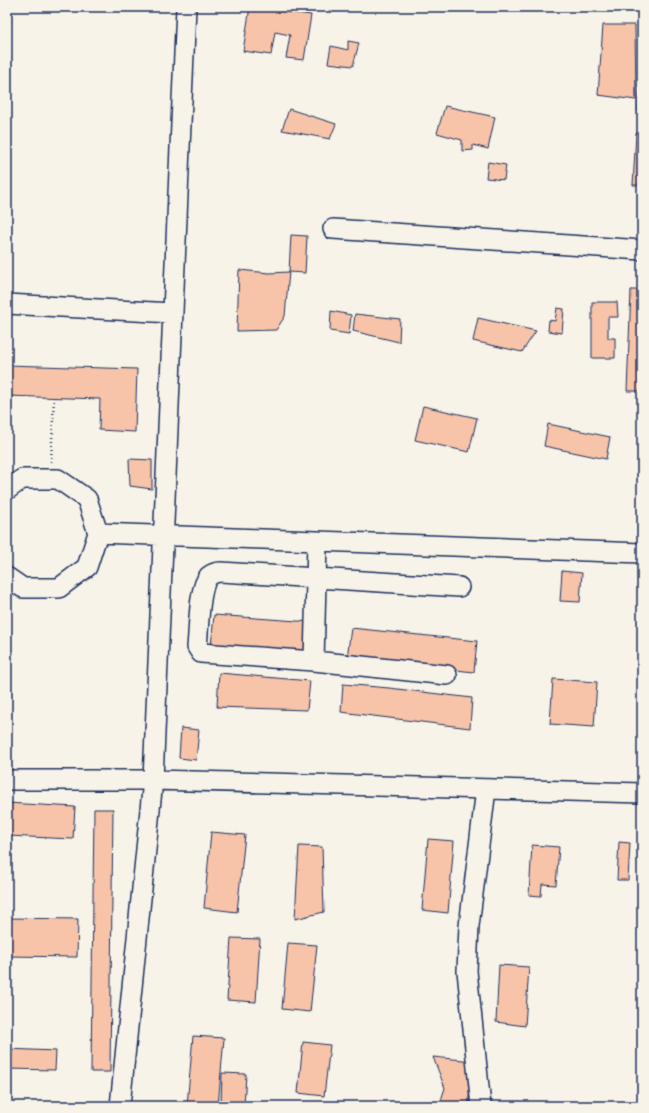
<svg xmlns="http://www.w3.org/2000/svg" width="649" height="1113" viewBox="0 0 649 1113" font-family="'Comic Neue',sans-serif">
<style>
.building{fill:#f8c4a9;stroke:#1b2f5e}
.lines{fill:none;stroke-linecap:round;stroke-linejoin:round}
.minor-casing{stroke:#1b2f5e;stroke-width:22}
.path{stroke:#1b2f5e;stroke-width:2.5;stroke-dasharray:1 3;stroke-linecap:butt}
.minor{stroke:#f7f3e8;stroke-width:19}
</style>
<rect width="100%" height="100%" fill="#f7f3e8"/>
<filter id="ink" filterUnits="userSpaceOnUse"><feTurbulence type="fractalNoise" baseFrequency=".025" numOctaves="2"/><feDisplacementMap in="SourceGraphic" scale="8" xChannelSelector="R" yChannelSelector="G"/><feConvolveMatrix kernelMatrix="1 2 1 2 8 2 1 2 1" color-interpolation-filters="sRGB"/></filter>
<g filter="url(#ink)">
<path class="building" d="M 250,7 L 311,15 L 304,60 L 286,58 L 290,35 L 275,32 L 271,55 L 243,51 Z
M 642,12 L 642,111 L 638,111 Z
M 603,25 L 635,25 L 636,100 L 598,95 Z
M 348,41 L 359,43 L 353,66 L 328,63 L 331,46 L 348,50 Z
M 445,106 L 495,117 L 488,149 L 473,145 L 473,150 L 462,151 L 462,140 L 437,133 Z
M 289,109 L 336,124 L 330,139 L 282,130 Z
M 636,133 L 642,133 L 642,185 L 633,185 Z
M 488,162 L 506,165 L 504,180 L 486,178 Z
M 291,235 L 307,236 L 305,273 L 289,272 Z
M 239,270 L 269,273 L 289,272 L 285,316 L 276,330 L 237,331 Z
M 631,290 L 642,290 L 642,391 L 627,391 Z
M 592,302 L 617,302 L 618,317 L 608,317 L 608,338 L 615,338 L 615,358 L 592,358 Z
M 557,308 L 564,309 L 562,333 L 548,331 L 549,320 L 555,321 Z
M 331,311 L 351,315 L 349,334 L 330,331 Z
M 355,314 L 400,319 L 399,342 L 353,331 Z
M 478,318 L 536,331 L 522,352 L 473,341 Z
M 7,365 L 137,369 L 135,432 L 99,430 L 100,399 L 7,396 Z
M 423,406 L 477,418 L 469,452 L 415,440 Z
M 548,424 L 610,437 L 606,459 L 544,446 Z
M 129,459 L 152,460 L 152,489 L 130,486 Z
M 562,571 L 582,573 L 580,602 L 560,601 Z
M 214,615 L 311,622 L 310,653 L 211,647 Z
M 351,628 L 477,641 L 474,672 L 347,658 Z
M 219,673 L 310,681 L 307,710 L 217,707 Z
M 553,679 L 597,682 L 594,727 L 550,724 Z
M 343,684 L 389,688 L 472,698 L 470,728 L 341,712 Z
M 181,728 L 199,730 L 196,760 L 179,758 Z
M 7,803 L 75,807 L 73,839 L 7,836 Z
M 94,809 L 113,809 L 110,1072 L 91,1072 Z
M 211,832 L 245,835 L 237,912 L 204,908 Z
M 428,839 L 454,841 L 448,913 L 422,910 Z
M 619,842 L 630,843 L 628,880 L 617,880 Z
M 532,845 L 559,847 L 556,885 L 542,884 L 541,896 L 529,895 Z
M 299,846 L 322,847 L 324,912 L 295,919 Z
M 7,918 L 78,919 L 77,957 L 7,956 Z
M 231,938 L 260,939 L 256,1002 L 227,1000 Z
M 288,943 L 317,945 L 310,1012 L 282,1009 Z
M 499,965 L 529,967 L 525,1026 L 496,1022 Z
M 193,1036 L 224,1038 L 218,1106 L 187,1106 Z
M 303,1042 L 330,1045 L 324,1096 L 298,1093 Z
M 7,1049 L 56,1051 L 55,1070 L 7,1069 Z
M 433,1057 L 473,1061 L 468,1106 L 439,1106 L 445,1088 Z
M 222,1073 L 246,1074 L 244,1106 L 221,1106 Z"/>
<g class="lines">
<g class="minor-casing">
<path id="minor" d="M 333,229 L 642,250
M 7,304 L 172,313
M 7,490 L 22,479 L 58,479 L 87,499 L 98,533 L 87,567 L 59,588 L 23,588 L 7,577
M 98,533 L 642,553
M 314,661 L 317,542
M 447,675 L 314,661 L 201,653 L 197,647 C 199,631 198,588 209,576 C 213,573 216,572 221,572 L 459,587
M 7,780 L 153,780 L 642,793
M 120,1106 L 153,780 L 186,7
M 481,1106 L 467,971 L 469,926 L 486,789"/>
</g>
<path class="path" d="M 51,462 L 54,397"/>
<use href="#minor" class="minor"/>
</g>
</g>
<rect width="649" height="1113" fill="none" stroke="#f7f3e8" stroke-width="24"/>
<rect x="12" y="12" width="625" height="1089" fill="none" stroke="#1b2f5e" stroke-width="1.5" filter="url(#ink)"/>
</svg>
